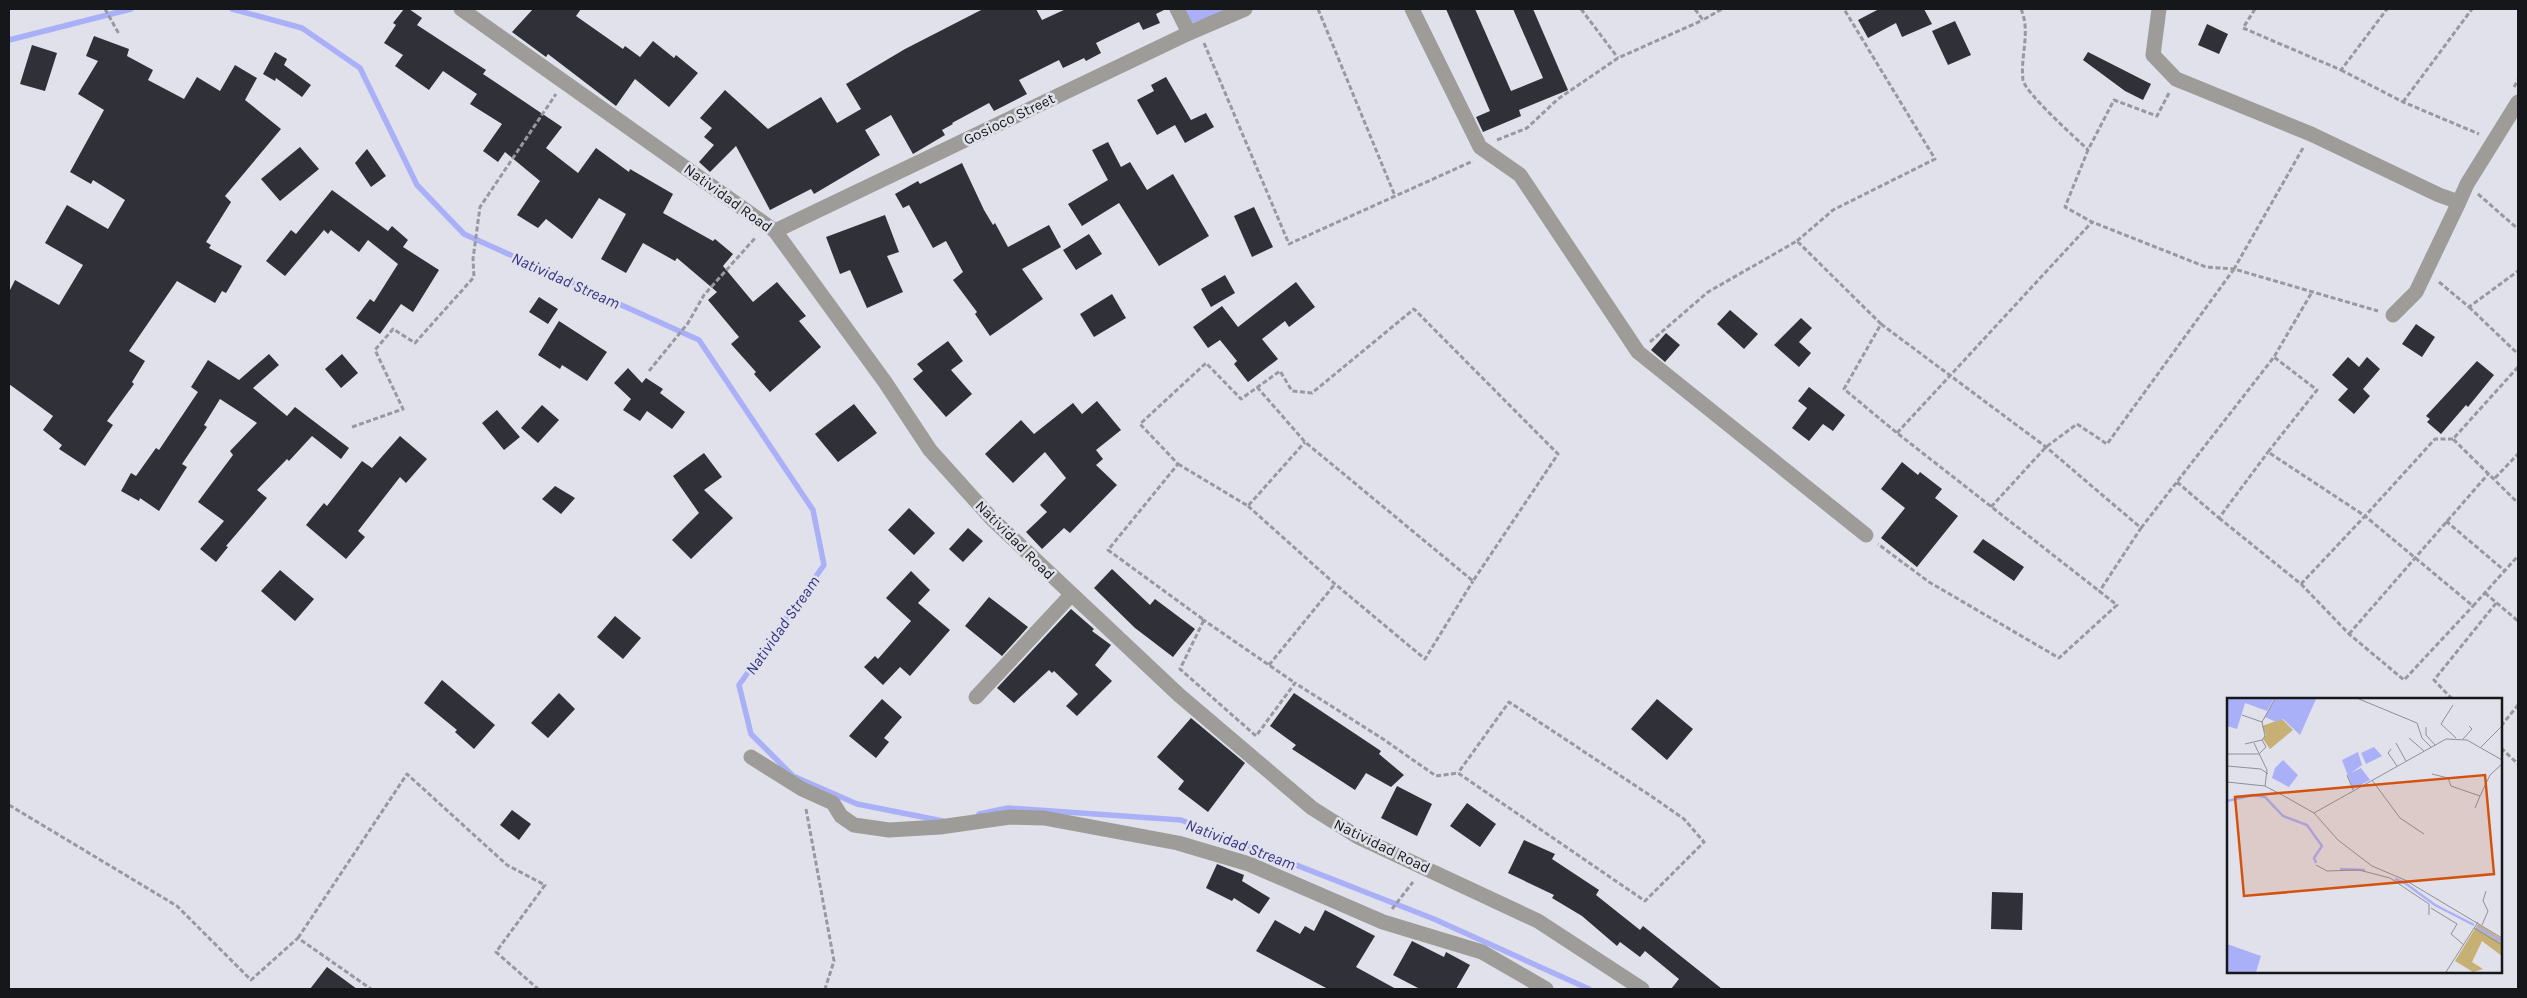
<svg xmlns="http://www.w3.org/2000/svg" width="2527" height="998" viewBox="0 0 2527 998" font-family="Karla,sans-serif">
<style>
.water{fill:#a9b0f8}
.lines{fill:none;stroke-linecap:round;stroke-linejoin:round}
.stream{stroke:#a9b0f8;stroke-width:5.5}
.building{fill:#303138}
.path{stroke:#9899a0;stroke-width:3;stroke-dasharray:5 2.5;stroke-linecap:butt}
.minor{stroke:#9d9c98;stroke-width:15}
.tertiary{stroke:#9d9c98;stroke-width:15}
.labels{text-anchor:middle;stroke-width:5;stroke-linejoin:round;paint-order:stroke}
.street-label{font-size:15px;fill:#16171a;stroke:#e0e1ea}
.water-label{font-size:16px;font-style:italic;fill:#353384;stroke:#e0e1ea}
.inset-river{fill:none;stroke:#a9b0f8;stroke-width:2.5}
.inset-road{fill:none;stroke:#8f9097;stroke-width:1}
.view{fill:#d3520d;fill-opacity:0.15;stroke:#d3520d;stroke-width:2.5}
.inset-edge{fill:none;stroke:#16171a;stroke-width:2.5}
</style>
<rect width="100%" height="100%" fill="#e0e1ea"/>
<path class="water" d="M 1183,9 L 1233,9 L 1189,24 Z"/>
<g class="lines">
<path class="stream" d="M 232,9 L 302,28 L 360,68 L 417,185 L 464,234 L 699,340 L 813,510 L 824,565 L 739,685 L 751,734 L 793,776 L 857,804 L 943,821
M 9,40 L 131,9
M 979,814 L 1008,808 L 1181,820 L 1434,919 L 1589,989"/>
</g>
<path class="building" d="M 404,9 L 409,9 L 422,18 L 417,25 L 486,70 L 483,74 L 562,127 L 546,148 L 578,173 L 596,148 L 629,172 L 630,169 L 673,194 L 663,213 L 713,241 L 715,239 L 733,254 L 723,266 L 753,302 L 777,282 L 806,316 L 799,321 L 821,347 L 770,392 L 754,374 L 756,372 L 731,344 L 739,337 L 708,300 L 717,292 L 677,258 L 675,261 L 643,243 L 626,273 L 601,259 L 626,214 L 599,198 L 572,239 L 546,219 L 538,228 L 517,215 L 540,181 L 505,152 L 498,162 L 483,151 L 502,124 L 470,104 L 477,94 L 443,71 L 429,90 L 395,66 L 403,55 L 384,43 L 396,25 L 393,23 Z
M 533,9 L 581,9 L 576,16 L 623,49 L 625,46 L 640,57 L 653,41 L 674,58 L 676,55 L 698,73 L 669,107 L 635,79 L 616,106 L 548,54 L 546,57 L 512,32 Z
M 983,9 L 1036,9 L 1042,20 L 1066,9 L 1166,9 L 1156,14 L 1160,23 L 1143,30 L 1139,22 L 1096,43 L 1101,53 L 1086,61 L 1084,58 L 1063,68 L 1059,60 L 1019,80 L 1027,94 L 994,111 L 989,103 L 952,123 L 953,124 L 942,130 L 945,135 L 913,154 L 891,115 L 865,130 L 880,155 L 814,194 L 811,189 L 770,210 L 736,146 L 710,172 L 699,162 L 714,145 L 704,137 L 712,128 L 700,118 L 725,90 L 768,129 L 821,97 L 837,123 L 861,109 L 846,84 L 905,49 Z
M 1446,9 L 1475,9 L 1511,91 L 1543,78 L 1513,9 L 1533,9 L 1568,90 L 1519,110 L 1521,116 L 1483,132 L 1476,117 L 1490,111 Z
M 1879,9 L 1924,9 L 1932,24 L 1902,37 L 1896,23 L 1868,38 L 1858,20 Z
M 1955,21 L 1971,55 L 1948,65 L 1932,31 Z
M 2207,24 L 2228,34 L 2219,54 L 2198,45 Z
M 94,36 L 129,49 L 127,56 L 153,70 L 148,80 L 184,99 L 197,77 L 220,91 L 235,65 L 257,78 L 245,100 L 281,129 L 225,196 L 231,202 L 206,242 L 211,245 L 209,248 L 242,266 L 226,293 L 222,291 L 215,303 L 177,281 L 129,351 L 145,361 L 132,382 L 134,384 L 107,421 L 113,425 L 85,466 L 59,449 L 62,445 L 43,430 L 53,416 L 9,384 L 9,292 L 15,280 L 59,305 L 83,265 L 45,243 L 67,205 L 108,229 L 125,200 L 93,180 L 91,184 L 70,172 L 104,110 L 78,94 L 98,61 L 86,56 Z
M 32,45 L 57,53 L 45,91 L 20,84 Z
M 275,52 L 287,59 L 284,65 L 311,85 L 302,97 L 276,78 L 275,81 L 263,74 Z
M 2088,52 L 2151,84 L 2143,100 L 2125,91 L 2083,60 Z
M 1166,77 L 1191,120 L 1206,113 L 1214,127 L 1185,143 L 1175,125 L 1157,135 L 1137,100 L 1154,91 L 1151,85 Z
M 1108,142 L 1121,167 L 1130,162 L 1147,190 L 1173,174 L 1209,236 L 1159,266 L 1119,203 L 1082,226 L 1068,204 L 1108,180 L 1092,150 Z
M 300,147 L 319,169 L 280,201 L 261,179 Z
M 367,149 L 386,176 L 371,187 L 355,163 Z
M 962,163 L 984,210 L 993,225 L 995,223 L 1008,247 L 1049,225 L 1061,247 L 1022,269 L 1043,299 L 990,336 L 975,314 L 977,312 L 953,280 L 963,272 L 946,241 L 933,248 L 909,205 L 903,208 L 895,194 L 918,181 L 920,184 Z
M 332,190 L 388,231 L 392,226 L 408,240 L 403,247 L 439,270 L 413,312 L 401,304 L 380,334 L 356,318 L 370,299 L 374,302 L 398,264 L 368,240 L 359,252 L 331,230 L 328,234 L 324,230 L 285,276 L 266,261 L 291,230 L 296,234 Z
M 1254,207 L 1273,247 L 1252,257 L 1234,216 Z
M 885,215 L 899,252 L 887,256 L 903,292 L 867,308 L 850,270 L 840,274 L 826,237 Z
M 1089,234 L 1102,254 L 1076,270 L 1063,250 Z
M 1225,275 L 1235,293 L 1211,307 L 1201,289 Z
M 1296,282 L 1315,307 L 1289,327 L 1285,321 L 1262,339 L 1278,359 L 1248,382 L 1234,364 L 1237,361 L 1220,340 L 1208,348 L 1193,327 L 1222,306 L 1238,327 Z
M 1112,294 L 1126,318 L 1094,337 L 1080,314 Z
M 539,297 L 558,309 L 548,324 L 529,312 Z
M 1730,310 L 1758,334 L 1744,349 L 1717,324 Z
M 1801,318 L 1812,328 L 1799,342 L 1811,353 L 1799,367 L 1774,345 Z
M 559,321 L 607,352 L 587,381 L 562,365 L 560,369 L 538,355 Z
M 2416,324 L 2435,337 L 2422,357 L 2402,344 Z
M 1666,333 L 1680,345 L 1665,362 L 1651,350 Z
M 948,341 L 963,361 L 951,370 L 972,394 L 946,417 L 913,379 L 923,371 L 917,364 Z
M 269,354 L 279,365 L 253,388 L 287,416 L 295,407 L 349,448 L 341,459 L 312,436 L 289,461 L 287,459 L 257,490 L 267,498 L 226,546 L 228,547 L 216,562 L 200,549 L 224,521 L 198,502 L 233,455 L 230,451 L 257,423 L 220,399 L 204,425 L 207,427 L 182,464 L 187,467 L 159,511 L 140,498 L 139,501 L 121,491 L 131,473 L 136,476 L 156,448 L 159,450 L 198,392 L 191,387 L 208,360 L 239,380 Z
M 342,354 L 358,373 L 341,388 L 325,369 Z
M 2348,357 L 2359,367 L 2367,357 L 2380,369 L 2363,389 L 2370,396 L 2354,414 L 2338,400 L 2348,389 L 2332,375 Z
M 2477,361 L 2494,375 L 2468,407 L 2466,405 L 2441,434 L 2427,422 L 2430,419 L 2426,416 Z
M 628,368 L 642,383 L 646,378 L 663,389 L 660,393 L 685,412 L 672,429 L 647,411 L 640,421 L 623,410 L 631,399 L 614,383 Z
M 1809,387 L 1845,415 L 1833,431 L 1823,424 L 1809,441 L 1792,428 L 1807,408 L 1798,401 Z
M 1097,401 L 1121,430 L 1096,450 L 1103,459 L 1096,465 L 1117,485 L 1070,533 L 1064,528 L 1042,549 L 1026,532 L 1047,512 L 1040,505 L 1066,478 L 1045,452 L 1013,483 L 985,454 L 1021,420 L 1034,434 L 1073,403 L 1082,414 Z
M 854,404 L 877,433 L 838,462 L 815,434 Z
M 542,405 L 559,420 L 538,443 L 521,428 Z
M 497,410 L 520,437 L 504,450 L 482,423 Z
M 400,436 L 427,459 L 406,483 L 400,477 L 358,531 L 365,537 L 346,559 L 306,525 L 324,503 L 327,506 L 362,461 L 372,468 Z
M 704,453 L 722,477 L 704,490 L 733,518 L 691,559 L 672,540 L 699,513 L 673,476 Z
M 1902,462 L 1918,475 L 1920,472 L 1942,489 L 1935,498 L 1958,516 L 1917,567 L 1881,538 L 1905,508 L 1881,489 Z
M 555,486 L 575,498 L 561,514 L 542,499 Z
M 909,508 L 935,533 L 914,555 L 888,530 Z
M 968,528 L 983,541 L 963,562 L 949,549 Z
M 1983,539 L 2024,567 L 2014,581 L 1973,552 Z
M 1112,569 L 1150,605 L 1155,599 L 1195,629 L 1173,657 L 1135,628 L 1094,588 Z
M 280,570 L 314,599 L 295,621 L 261,591 Z
M 911,571 L 930,590 L 918,603 L 950,630 L 910,676 L 900,667 L 883,685 L 864,667 L 875,656 L 878,659 L 911,621 L 886,598 Z
M 989,597 L 1028,627 L 1002,656 L 965,626 Z
M 1071,609 L 1094,629 L 1092,631 L 1111,645 L 1095,665 L 1112,681 L 1077,716 L 1066,706 L 1078,694 L 1054,671 L 1052,673 L 1049,670 L 1014,703 L 997,688 Z
M 615,616 L 641,638 L 623,659 L 597,637 Z
M 442,680 L 495,725 L 474,749 L 455,732 L 457,730 L 424,703 Z
M 559,693 L 575,709 L 548,738 L 531,723 Z
M 1294,693 L 1381,751 L 1379,754 L 1404,775 L 1391,787 L 1366,773 L 1355,790 L 1292,749 L 1296,745 L 1270,726 Z
M 882,699 L 902,717 L 884,738 L 889,742 L 876,758 L 849,736 Z
M 1657,699 L 1693,729 L 1667,760 L 1631,729 Z
M 1191,718 L 1245,763 L 1208,812 L 1178,789 L 1184,781 L 1157,757 Z
M 1397,786 L 1432,804 L 1417,836 L 1381,818 Z
M 1467,803 L 1496,824 L 1480,847 L 1450,826 Z
M 512,810 L 531,824 L 519,840 L 500,825 Z
M 1524,840 L 1555,854 L 1552,859 L 1599,890 L 1596,895 L 1640,930 L 1643,926 L 1722,989 L 1671,989 L 1679,979 L 1645,951 L 1640,957 L 1620,942 L 1617,946 L 1582,916 L 1552,898 L 1554,895 L 1508,873 Z
M 1217,864 L 1244,875 L 1242,881 L 1270,898 L 1259,914 L 1234,898 L 1232,901 L 1206,888 Z
M 1992,892 L 2023,893 L 2022,930 L 1991,929 Z
M 1325,910 L 1375,936 L 1356,967 L 1396,989 L 1328,989 L 1256,951 L 1275,920 L 1300,934 L 1305,926 L 1314,931 Z
M 1412,941 L 1444,957 L 1446,952 L 1470,965 L 1456,989 L 1420,989 L 1393,975 Z
M 327,967 L 357,989 L 310,989 Z"/>
<g class="lines">
<path class="path" d="M 105,9 L 119,34
M 1318,9 L 1395,196
M 1581,9 L 1618,58
M 1695,9 L 1703,20 L 1722,9
M 2021,9 C 2031,32 2020,56 2023,80 C 2026,94 2076,138 2088,150
M 2255,9 L 2243,28 L 2341,70 L 2387,9
M 1204,43 L 1289,244 L 1473,161
M 2341,70 L 2403,102 L 2479,134
M 2514,87 L 2518,80
M 2169,93 L 2157,116 L 2114,100 L 2088,150 L 2065,207 L 2092,222 L 2206,267 L 2234,269
M 2403,102 L 2472,9
M 1497,140 L 1527,128 L 1558,99 L 1618,58 L 1703,20
M 2303,148 L 2234,269 L 2378,311
M 2478,194 L 2518,229
M 1797,241 L 1833,210 L 1935,159 L 1844,9
M 2439,282 L 2469,307 L 2518,271
M 2469,307 L 2518,354
M 1881,324 L 2046,447 L 2141,528 L 2099,592
M 1650,342 L 1708,292 L 1797,241 L 1881,324 L 1844,389 L 1897,433 L 2117,605 L 2059,658 L 1929,582 L 1878,544
M 2518,367 L 2453,439 L 2518,503
M 649,371 L 688,323 L 704,295 L 756,237
M 1257,387 L 1305,442 L 1473,581 L 1558,454 L 1414,309 L 1312,393 L 1292,391 L 1280,371 L 1241,399 L 1206,363 L 1140,424 L 1178,464 L 1108,550 L 1204,620 L 1180,669 L 1256,736 L 1295,683 L 1383,739 L 1436,776 L 1458,773 L 1645,901 L 1704,842 L 1684,819 L 1651,796 L 1509,702 L 1458,773
M 352,427 L 403,409 L 375,350 L 393,329 L 415,343 L 474,277 L 473,259 L 480,207 L 556,94
M 1897,433 L 2092,222
M 2453,439 L 2435,439 L 2365,516 L 2473,606 L 2518,556
M 1178,464 L 1248,506 L 1305,442
M 2495,478 L 2518,454
M 2177,482 L 2219,518 L 2268,452
M 1248,506 L 1335,584 L 1425,659 L 1473,581
M 1991,507 L 2046,447 L 2077,424 L 2107,444 L 2234,269
M 2219,518 L 2301,584 L 2365,516 L 2268,452 L 2317,390 L 2274,357
M 2446,521 L 2505,571
M 2141,528 L 2274,357 L 2312,292
M 2301,584 L 2349,634 L 2404,680 L 2473,606
M 2485,593 L 2518,621
M 1202,619 L 1295,683
M 2349,634 L 2489,473
M 1269,665 L 1335,584
M 2452,699 L 2434,680 L 2497,602
M 2501,726 L 2518,705
M 2501,748 L 2518,764
M 9,805 L 177,906 L 251,980 L 298,938 L 371,989
M 806,809 L 834,961 L 825,989
M 1392,909 L 1413,882
M 298,938 L 407,774 L 507,865 L 545,885 L 496,952 L 538,989"/>
<path class="minor" d="M 1177,9 L 1189,33
M 1412,9 L 1480,147 L 1520,175 L 1638,352 L 1866,535
M 2159,9 L 2153,55 L 2176,79 L 2311,134 L 2439,195 L 2459,202 L 2416,292 L 2393,315
M 2459,202 L 2467,184 L 2518,102
M 976,697 L 1071,595
M 751,757 L 802,789 L 833,803 L 841,816 L 854,825 L 889,830 L 940,827 L 1010,817 L 1044,818 L 1178,843 L 1249,864 L 1383,922 L 1482,952 L 1546,989"/>
<path class="tertiary" d="M 461,9 L 775,231 L 885,382 L 930,450 L 992,519 L 1179,695 L 1312,808 L 1358,837 L 1538,921 L 1642,989
M 775,231 L 1189,33 L 1245,9"/>
</g>
<g class="labels">
<g class="street-label">
<text transform="translate(1009 119) rotate(-26)" y="5">Gosioco Street</text>
<text transform="translate(728 198) rotate(36)" y="5">Natividad Road</text>
<text transform="translate(1015 540) rotate(45)" y="5">Natividad Road</text>
<text transform="translate(1382 846) rotate(26)" y="5">Natividad Road</text>
</g>
<g class="water-label">
<text transform="translate(566 280) rotate(24)" y="6">Natividad Stream</text>
<text transform="translate(782 625) rotate(-55)" y="6">Natividad Stream</text>
<text transform="translate(1241 844) rotate(21)" y="6">Natividad Stream</text>
</g>
</g>
<g transform="translate(2227 698)">
<rect width="275" height="275" fill="#e0e1ea"/>
<path d="M 55,21 L 66,32 L 43,51 L 36,41 L 39,37 L 35,28 ZM 251,226 L 275,241 L 275,258 L 255,243 L 245,264 L 256,271 L 246,274 L 228,263 Z" fill="#c6b073"/>
<path d="M 0,1 L 47,1 L 40,13 L 18,5 L 10,31 L 0,28 ZM 48,1 L 89,1 L 73,37 L 56,21 L 49,24 L 38,19 ZM 147,49 L 155,58 L 139,66 L 134,55 ZM 131,54 L 135,67 L 124,75 L 134,70 L 143,82 L 126,91 L 115,62 ZM 56,62 L 71,77 L 62,89 L 45,80 L 48,70 ZM 0,246 L 34,258 L 29,274 L 0,274 Z" fill="#a9b0f8"/>
<path class="inset-river" d="M 0,103 L 26,97 L 38,99 L 56,118 L 80,127 L 95,148 L 87,160 L 89,165M 113,171 L 138,172M 168,181 L 178,185 L 208,207 L 247,227M 250,229 L 275,244"/>
<path class="inset-road" d="M 132,1 L 190,25 L 195,40 L 204,49M 226,7 L 214,26 L 229,40M 15,17 L 35,24M 199,29 L 199,37 L 208,47M 182,40 L 197,53M 236,41 L 245,31 L 242,28M 27,45 L 40,72 L 38,88M 169,45 L 179,63M 18,46 L 35,42 L 38,38 L 35,24 L 48,1M 254,49 L 275,28M 164,51 L 161,55 L 170,68M 33,55 L 39,49 L 35,42M 0,56 L 33,56M 0,68 L 34,71 L 41,76M 205,76 L 221,80 L 224,88 L 253,98 L 248,110M 120,77 L 126,92M 145,82 L 173,120 L 197,136M 0,84 L 38,88 L 57,98 L 87,115 L 111,142 L 145,168 L 178,182 L 275,240M 253,98 L 263,77 L 275,66M 87,115 L 219,41 L 240,42 L 275,62M 89,167 L 100,173 L 132,172 L 163,180 L 202,206 L 202,217M 204,210 L 230,226 L 224,236 L 237,247M 255,227 L 261,213 L 256,203 L 259,193M 247,230 L 275,247M 219,274 L 251,224"/>
<path class="view" d="M 258,77 L 267,176 L 17,198 L 8,99 Z"/>
<rect width="275" height="275" class="inset-edge"/>
</g>
<rect width="2527" height="998" fill="none" stroke="#16171a" stroke-width="20"/>
</svg>
